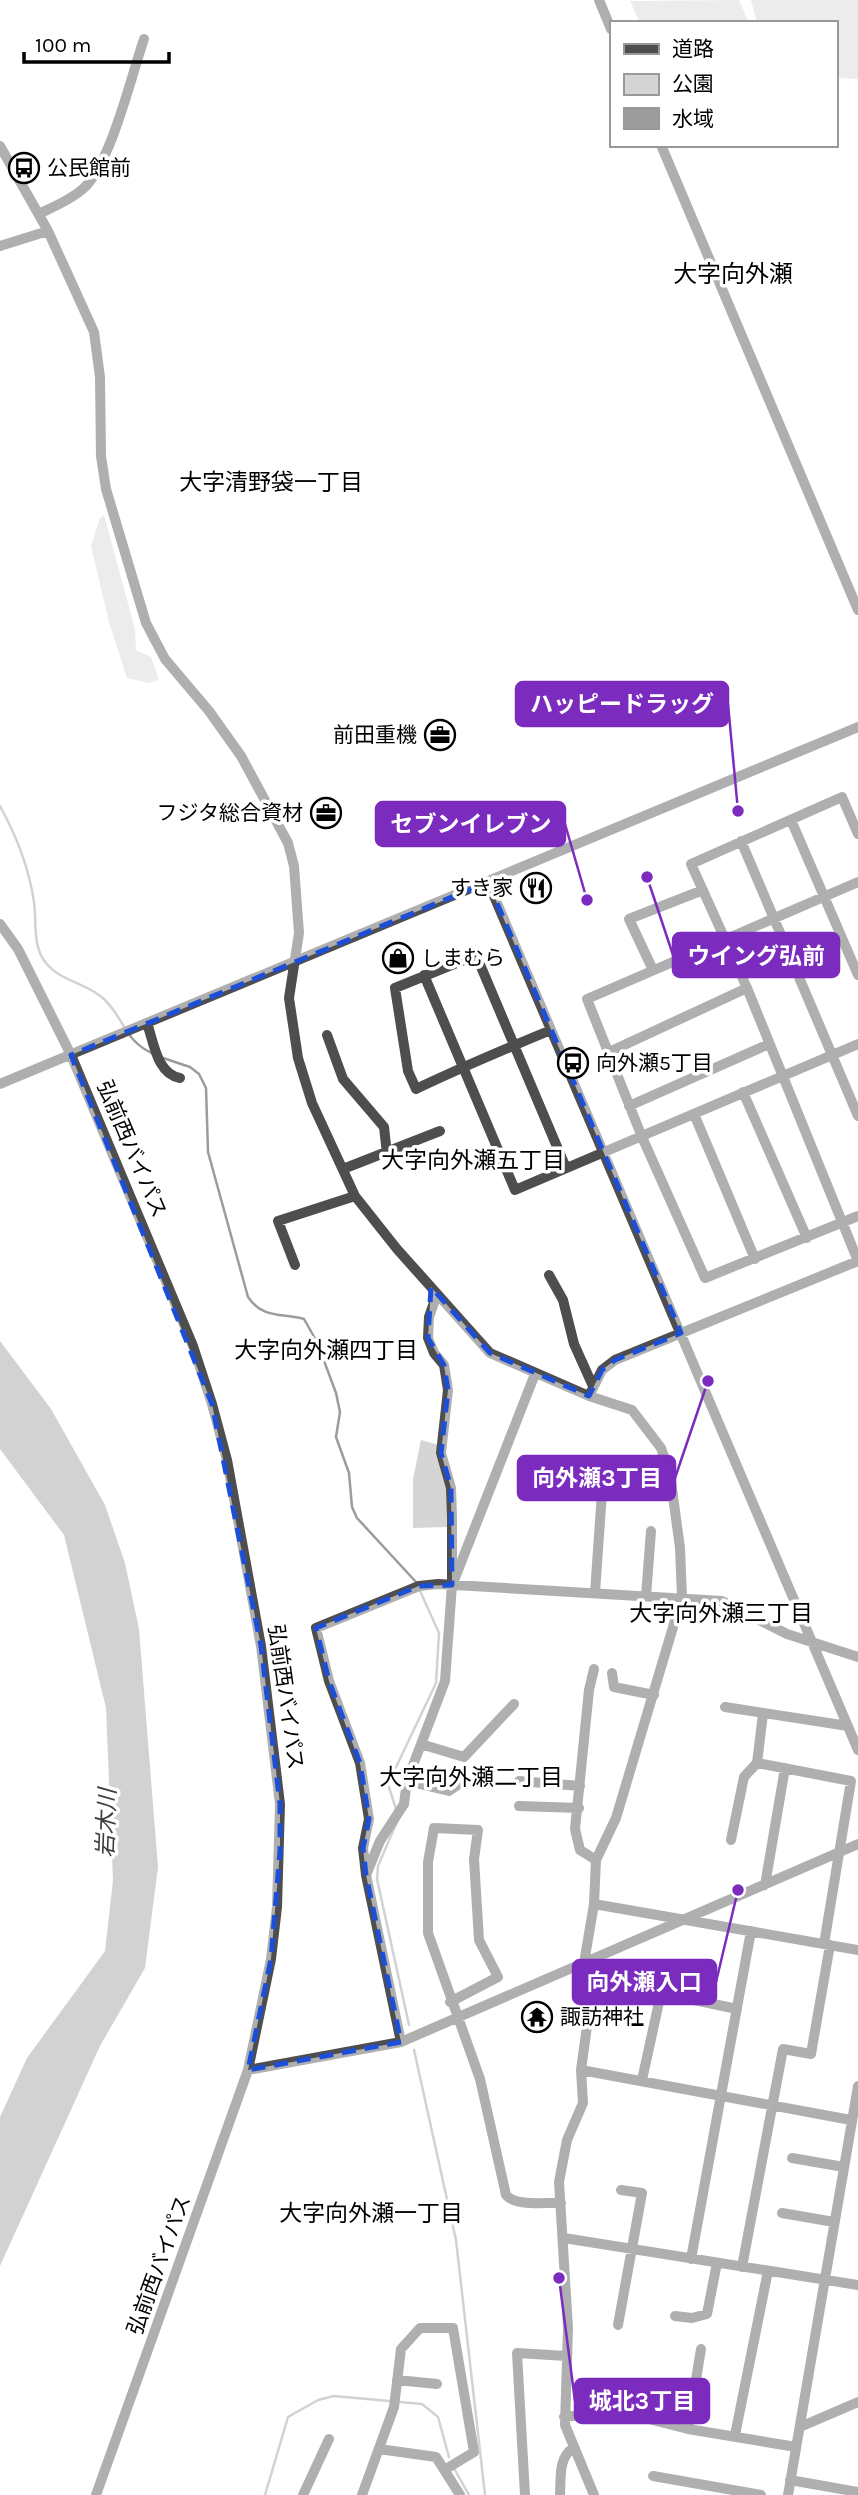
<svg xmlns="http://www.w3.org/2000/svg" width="858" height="2495" viewBox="0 0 858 2495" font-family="Karla,'Noto Sans JP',sans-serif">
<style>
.green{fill:#d5d5d5}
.water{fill:#9c9c9c}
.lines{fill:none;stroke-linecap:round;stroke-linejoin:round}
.stream{stroke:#9c9c9c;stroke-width:2.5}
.minor{stroke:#4e4e4e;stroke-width:10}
.marked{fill:none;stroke:#1d4ed8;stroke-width:5;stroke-dasharray:14 9;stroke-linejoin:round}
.labels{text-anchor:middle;stroke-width:7;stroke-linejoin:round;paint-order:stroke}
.poi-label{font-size:21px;fill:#000;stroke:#fff;text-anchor:start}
.street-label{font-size:21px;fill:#000;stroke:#fff}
.neighbourhood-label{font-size:23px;fill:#000;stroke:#fff}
.water-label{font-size:23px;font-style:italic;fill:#3d3d3d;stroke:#fff}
.quarter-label{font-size:24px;fill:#000;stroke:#fff}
.leader{fill:none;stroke:#7b2cbf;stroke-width:2.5}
.callout-dot{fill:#7b2cbf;stroke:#fff;stroke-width:2.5}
.callout{fill:#7b2cbf;stroke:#7b2cbf;stroke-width:2.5}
.callout-label{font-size:23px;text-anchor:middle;font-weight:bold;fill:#fff}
</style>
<rect width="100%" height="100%" fill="#fff"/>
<path class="green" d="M 739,0 L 749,23 L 640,23 L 630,1 Z
M 751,0 L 858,0 L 858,79 L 835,78 L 835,23 L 757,23 Z
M 104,515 L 135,629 L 136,650 L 151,657 L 159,680 L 149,683 L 127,678 L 109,622 L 91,546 L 100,518 Z
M 421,1440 L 439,1445 L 447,1488 L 448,1527 L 413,1528 L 413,1479 Z"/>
<path class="water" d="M 0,1341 L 51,1409 L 105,1505 L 125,1563 L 139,1629 L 158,1867 L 145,1968 L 100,2046 L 0,2266 L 0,2117 L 27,2058 L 105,1951 L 113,1880 L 106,1708 L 64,1535 L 0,1449 Z"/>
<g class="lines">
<path class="stream" d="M 0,806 C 16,835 29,868 34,902 C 37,923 32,946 46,963 C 61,982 88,983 105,1000 C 125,1020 125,1042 154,1054
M 163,1058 L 190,1067 L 199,1074 L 206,1088 L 208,1152 L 248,1297 C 263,1319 281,1313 304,1319 L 317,1342 L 336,1393 L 340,1412 L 336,1437 L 349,1473 L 352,1507 L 357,1518 L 416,1582 L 439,1633 L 436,1683 L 388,1784 L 396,1809
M 397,1822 L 378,1866 L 377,1879 L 409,2025
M 414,2050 L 456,2240 L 485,2495
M 455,2470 L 469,2495
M 265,2495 L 288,2417 L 318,2400 L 334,2396 L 422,2404 L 438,2417 L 449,2457"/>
<path class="minor" d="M 599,0 L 611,29
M 661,145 L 858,610
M 0,146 L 48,231 L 94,332 L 100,377 L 101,456 L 106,489 L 146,623 L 165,659 L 209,711 L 241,756 L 288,843 L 294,866 L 299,933 L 289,998 L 298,1058 L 312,1103 L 355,1196 L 397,1249 L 490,1353 L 589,1396 L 632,1410 L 661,1448 L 670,1474 L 680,1548 L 682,1597 L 616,1818 L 596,1860 L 594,1904 L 584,1963 L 589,2012 L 581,2070 L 583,2103 L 567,2140 L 559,2182 L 568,2328 L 565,2425 L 594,2495
M 39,214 C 55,206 74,198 86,186 C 112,158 131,77 144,39
M 0,246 L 48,231
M 791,820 L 858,975
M 741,841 L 858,1116
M 488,882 L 858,1750
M 858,882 L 587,999 L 642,1137 L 705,1278 L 858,1216
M 0,924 L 18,949 L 71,1055 L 193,1346 L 212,1404 L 227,1460 L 261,1646 L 280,1804 L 277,1907 L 271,1959 L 248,2070 L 96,2495
M 653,970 L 629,919 L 703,890
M 424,975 L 515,1190 L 858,1044
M 147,1023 C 154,1043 157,1074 180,1078
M 551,1030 C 505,1049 460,1068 416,1089 L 408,1071 L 395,988 L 476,955 L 566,1168
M 327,1035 L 343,1079 L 384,1127 L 387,1154
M 609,1052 L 747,988
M 0,1084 L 858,727
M 743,1092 L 807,1238
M 629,1106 L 769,1044
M 694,1114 L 755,1259
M 343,1169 L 440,1131
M 295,1265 L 278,1221 L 355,1196
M 549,1275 L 563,1300 L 574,1344 L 592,1384
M 589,1396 L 602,1370 L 615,1360 L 858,1261 L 747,988 L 691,864 L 842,797 L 858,834
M 455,1578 L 535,1374
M 595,1593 L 602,1492
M 646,1596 L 651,1531
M 594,1669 L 589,1690 L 575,1829 L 580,1850 L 596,1860
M 612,1673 L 614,1687 L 654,1695
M 725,1707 L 848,1726
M 424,1745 L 464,1757 L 514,1704
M 757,1763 L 763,1714
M 407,1781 L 449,1791 L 465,1780
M 519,1781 L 580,1786
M 519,1806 L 579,1808
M 731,1840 L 744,1777 L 757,1763 L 851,1781 L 824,1944
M 366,1875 L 363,1848 L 369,1819 L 360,1763 L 329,1681 L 316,1628 L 419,1586 L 438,1584 L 722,1601 L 787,1634 L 858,1657
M 765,1885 L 785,1768
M 594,1904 L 858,1950
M 450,2002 L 498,1977 L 479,1940 L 474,1859 L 478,1830 L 434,1828 L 428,1862 L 428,1933 L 480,2079 L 506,2195 C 516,2207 546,2202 561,2203
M 401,2042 L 366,1875 L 380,1841 L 404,1804 L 407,1781 L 445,1681 L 452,1585 L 452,1517 L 451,1488 L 441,1453 L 448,1390 L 444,1365 L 434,1353 L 428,1338 L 429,1317 L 437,1294
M 248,2070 L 401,2042 L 858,1844
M 581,2070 L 851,2120
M 642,2080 L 661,1993 L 737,2009
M 792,2158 L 844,2167
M 782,2213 L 834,2222
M 564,2238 L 858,2285
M 691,2259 L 751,1931
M 742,2267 L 783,2049 L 811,2054 L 830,1945
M 675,2316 L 692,2318 L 707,2314 L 717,2263
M 618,2325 L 642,2193 L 621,2190
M 397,2380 L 437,2384
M 564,2417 L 610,2412 L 629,2414 L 688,2429 L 796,2447
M 800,2427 L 858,2402
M 688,2429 L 701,2349
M 735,2435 L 768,2271
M 379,2449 L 436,2457 L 460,2495
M 653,2476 L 761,2495
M 790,2480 L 858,2492
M 303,2495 L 329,2439
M 362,2495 L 394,2407 L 401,2349 L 420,2328 L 453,2328 L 474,2452 L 446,2469
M 525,2495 L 517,2353 L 566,2356
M 560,2495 C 561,2479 558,2456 574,2448
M 788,2495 L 858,2086"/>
</g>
<path d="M0 0H858V2495H0ZM 488,882 L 681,1333 L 615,1360 L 602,1370 L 589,1396 L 490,1353 L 431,1287 L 428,1338 L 444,1365 L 448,1390 L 441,1453 L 451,1488 L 452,1585 L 419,1586 L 316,1628 L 329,1681 L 360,1763 L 369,1819 L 363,1848 L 366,1875 L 401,2042 L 248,2070 L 271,1959 L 280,1851 L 280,1804 L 261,1646 L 212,1404 L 71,1055 Z" fill="#fff" fill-opacity=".55" fill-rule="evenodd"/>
<path class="marked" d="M 488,882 L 681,1333 L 615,1360 L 602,1370 L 589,1396 L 490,1353 L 431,1287 L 428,1338 L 444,1365 L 448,1390 L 441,1453 L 451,1488 L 452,1585 L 419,1586 L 316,1628 L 329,1681 L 360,1763 L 369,1819 L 363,1848 L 366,1875 L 401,2042 L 248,2070 L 271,1959 L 280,1851 L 280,1804 L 261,1646 L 212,1404 L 71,1055 Z"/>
<defs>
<g id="bus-ring" transform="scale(1.575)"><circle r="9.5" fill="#fff" stroke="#000" stroke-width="1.5"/><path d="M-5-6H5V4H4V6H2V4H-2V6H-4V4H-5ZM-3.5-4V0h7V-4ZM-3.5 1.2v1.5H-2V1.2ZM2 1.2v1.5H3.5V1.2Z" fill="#000"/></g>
<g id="office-ring" transform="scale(1.575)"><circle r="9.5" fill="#fff" stroke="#000" stroke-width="1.5"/><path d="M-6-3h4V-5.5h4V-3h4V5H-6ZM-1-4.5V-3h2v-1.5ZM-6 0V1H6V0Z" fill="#000"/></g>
<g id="restaurant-ring" transform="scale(1.575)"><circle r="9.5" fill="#fff" stroke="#000" stroke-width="1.5"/><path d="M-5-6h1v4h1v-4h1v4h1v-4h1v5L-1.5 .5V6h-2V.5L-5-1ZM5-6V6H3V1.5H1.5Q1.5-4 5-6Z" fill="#000"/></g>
<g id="shop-ring" transform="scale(1.575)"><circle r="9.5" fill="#fff" stroke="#000" stroke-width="1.5"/><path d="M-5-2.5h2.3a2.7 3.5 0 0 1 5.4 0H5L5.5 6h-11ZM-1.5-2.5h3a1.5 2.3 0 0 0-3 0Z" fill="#000"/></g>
<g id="temple-ring" transform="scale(1.575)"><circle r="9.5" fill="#fff" stroke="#000" stroke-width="1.5"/><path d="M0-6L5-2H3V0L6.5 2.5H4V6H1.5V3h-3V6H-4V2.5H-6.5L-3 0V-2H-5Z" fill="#000"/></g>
</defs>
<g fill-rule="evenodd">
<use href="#bus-ring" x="24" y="168"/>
<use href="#office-ring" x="440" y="735"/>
<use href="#office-ring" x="326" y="813"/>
<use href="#restaurant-ring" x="536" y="888"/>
<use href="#shop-ring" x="398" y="958"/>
<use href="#bus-ring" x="573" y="1063"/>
<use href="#temple-ring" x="537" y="2017"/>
</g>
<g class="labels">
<g class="poi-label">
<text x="47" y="175">公民館前</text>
<text x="417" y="742" text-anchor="end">前田重機</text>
<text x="303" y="820" text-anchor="end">フジタ総合資材</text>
<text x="513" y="895" text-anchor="end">すき家</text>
<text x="421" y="965">しまむら</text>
<text x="596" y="1070">向外瀬5丁目</text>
<text x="560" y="2024">諏訪神社</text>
</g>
<g class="street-label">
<text transform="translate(132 1149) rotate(67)" y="7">弘前西バイパス</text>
<text transform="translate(286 1697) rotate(82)" y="7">弘前西バイパス</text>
<text transform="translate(159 2265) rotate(-70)" y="7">弘前西バイパス</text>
</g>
<g class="neighbourhood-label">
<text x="271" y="490">大字清野袋一丁目</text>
<text x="473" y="1168">大字向外瀬五丁目</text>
<text x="326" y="1358">大字向外瀬四丁目</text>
<text x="721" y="1621">大字向外瀬三丁目</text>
<text x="471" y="1785">大字向外瀬二丁目</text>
<text x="371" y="2221">大字向外瀬一丁目</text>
</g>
<g class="water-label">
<text transform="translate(106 1823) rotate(-88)" y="8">岩木川</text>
</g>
<g class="quarter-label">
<text x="733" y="282">大字向外瀬</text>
</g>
</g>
<path class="leader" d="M738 811L728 704M587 900L565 824M647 877L673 955M708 1381L675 1478M738 1890L716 1982M559 2278L575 2401"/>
<g class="callout-dot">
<circle cx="738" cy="811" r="7"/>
<circle cx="587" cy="900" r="7"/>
<circle cx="647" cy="877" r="7"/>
<circle cx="708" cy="1381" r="7"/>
<circle cx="738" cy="1890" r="7"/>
<circle cx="559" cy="2278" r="7"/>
</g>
<g class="callout">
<rect x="516" y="682" width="212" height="44" rx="7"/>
<rect x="376" y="802" width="189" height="44" rx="7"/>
<rect x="673" y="933" width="166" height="44" rx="7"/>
<rect x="518" y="1456" width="157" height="44" rx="7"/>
<rect x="573" y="1960" width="143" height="44" rx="7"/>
<rect x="575" y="2379" width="134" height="44" rx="7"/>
</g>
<g class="callout-label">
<text x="622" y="712">ハッピードラッグ</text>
<text x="471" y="832">セブンイレブン</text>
<text x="756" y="964">ウイング弘前</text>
<text x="597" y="1486">向外瀬3丁目</text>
<text x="644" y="1990">向外瀬入口</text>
<text x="642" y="2409">城北3丁目</text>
</g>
<rect x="610" y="21" width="228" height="126" fill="#ffffff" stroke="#999999" stroke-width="2"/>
<rect x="624" y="44" width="35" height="10" fill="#4e4e4e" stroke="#999999" stroke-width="2"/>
<text x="672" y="56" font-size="21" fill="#000000">道路</text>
<rect x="624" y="74" width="35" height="21" fill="#d5d5d5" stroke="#999999" stroke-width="2"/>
<text x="672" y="91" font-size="21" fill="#000000">公園</text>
<rect x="624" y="108" width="35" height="21" fill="#9c9c9c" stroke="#999999" stroke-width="2"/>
<text x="672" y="126" font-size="21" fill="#000000">水域</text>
<path d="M24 52v10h145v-10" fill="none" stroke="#000000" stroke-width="3.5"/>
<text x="35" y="52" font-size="21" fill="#000000" stroke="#ffffff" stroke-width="5" paint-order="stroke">100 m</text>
</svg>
